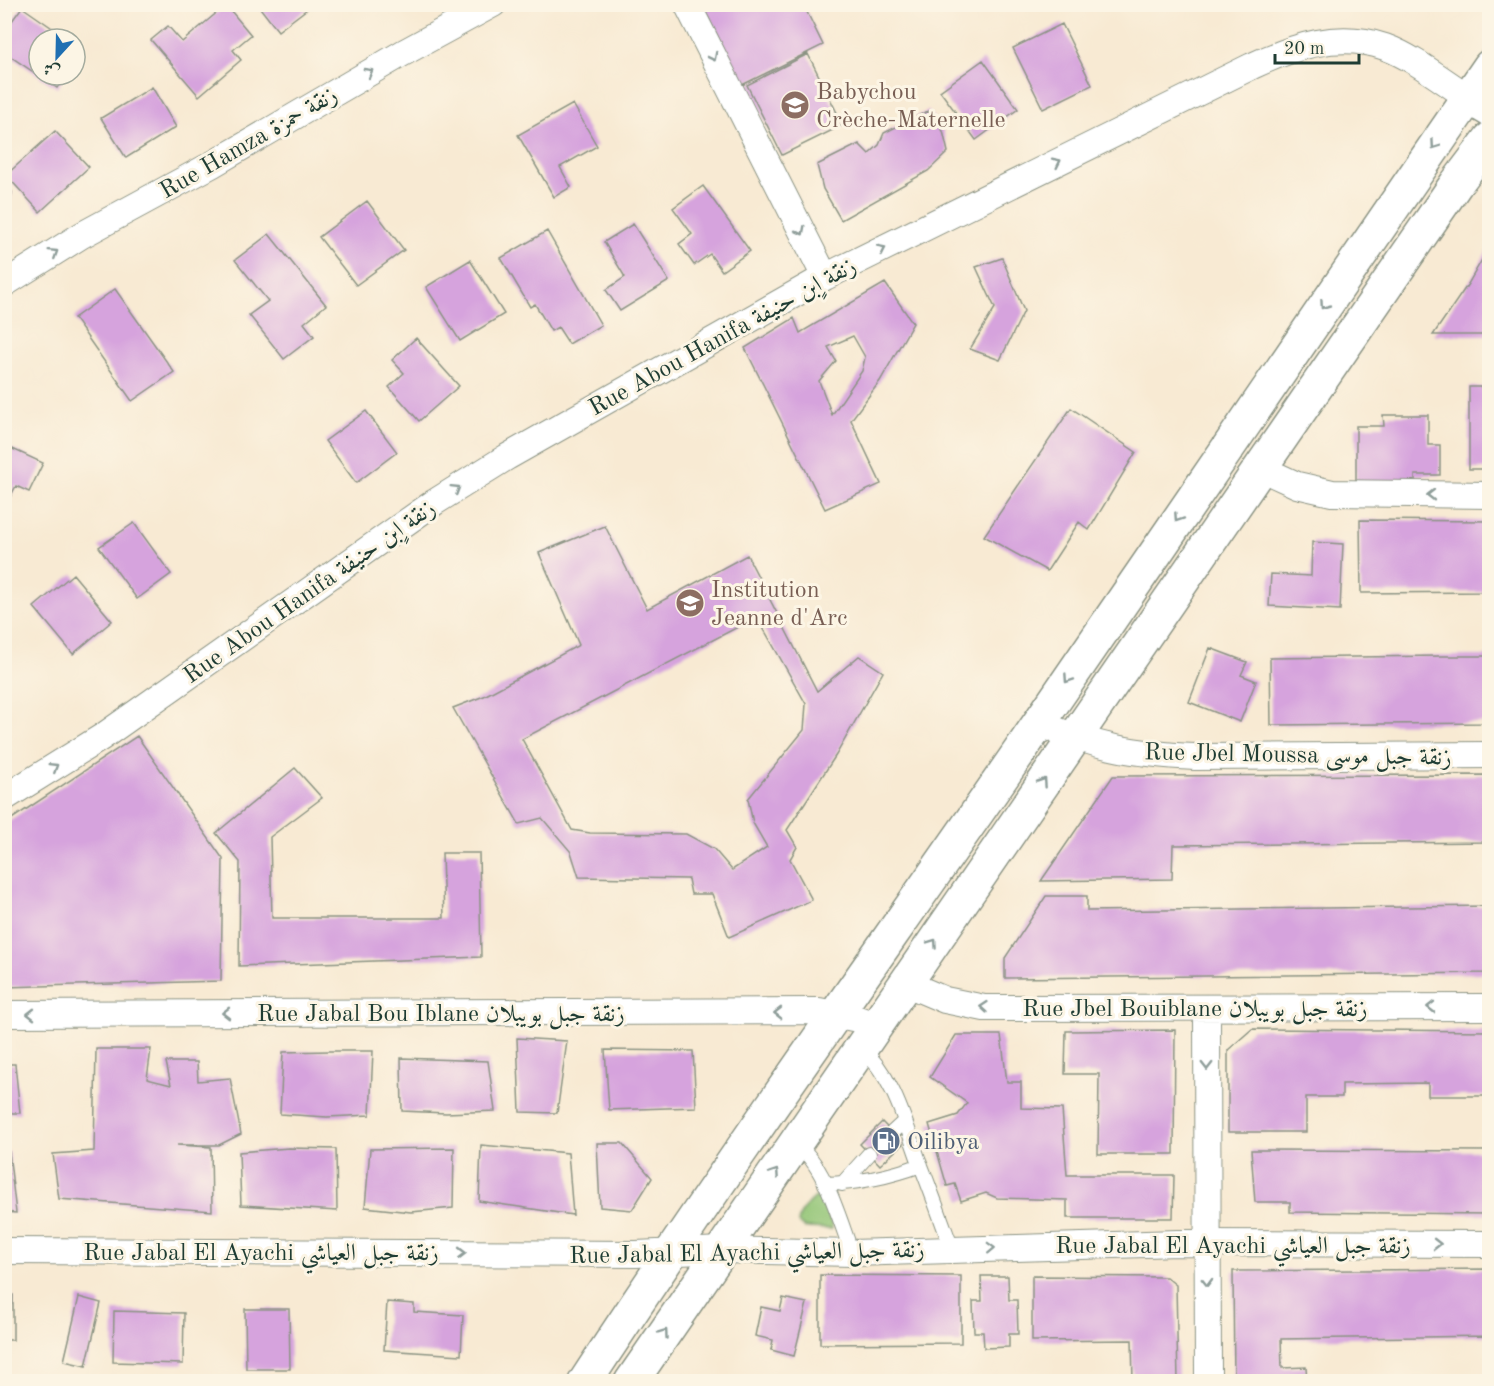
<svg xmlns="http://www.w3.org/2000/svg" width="1494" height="1386" viewBox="0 0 1494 1386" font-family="'Old Standard TT',Amiri,serif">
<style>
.green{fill:#91c475;stroke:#588054;stroke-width:1.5}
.building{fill:#d6a3dd;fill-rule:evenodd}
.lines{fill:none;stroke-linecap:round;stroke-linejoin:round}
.service-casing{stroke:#8c9484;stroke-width:16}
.minor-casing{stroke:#8c9484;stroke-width:28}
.tertiary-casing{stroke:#8c9484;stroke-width:36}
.primary-casing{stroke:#8c9484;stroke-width:36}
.service{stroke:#fff;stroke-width:14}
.minor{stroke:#fff;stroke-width:26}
.tertiary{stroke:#fff;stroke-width:33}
.primary{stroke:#fff;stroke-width:33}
.oneway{stroke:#8f9e9a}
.labels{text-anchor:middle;stroke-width:6;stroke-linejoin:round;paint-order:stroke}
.education-label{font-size:24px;fill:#785e54;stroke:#fcf5e5;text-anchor:start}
.street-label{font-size:24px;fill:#1f3d34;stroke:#fcf5e5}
.service-label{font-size:24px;fill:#4e5e75;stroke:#fcf5e5;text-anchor:start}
</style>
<rect width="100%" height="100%" fill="#fcf5e5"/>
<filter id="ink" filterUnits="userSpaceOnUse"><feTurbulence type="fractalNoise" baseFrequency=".0167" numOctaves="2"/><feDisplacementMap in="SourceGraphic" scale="12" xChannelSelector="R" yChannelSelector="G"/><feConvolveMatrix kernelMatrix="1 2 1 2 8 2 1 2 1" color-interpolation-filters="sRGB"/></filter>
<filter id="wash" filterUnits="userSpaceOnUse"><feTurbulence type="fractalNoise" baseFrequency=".008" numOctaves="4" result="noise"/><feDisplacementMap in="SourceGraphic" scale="24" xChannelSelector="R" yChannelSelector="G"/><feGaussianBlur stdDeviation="1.35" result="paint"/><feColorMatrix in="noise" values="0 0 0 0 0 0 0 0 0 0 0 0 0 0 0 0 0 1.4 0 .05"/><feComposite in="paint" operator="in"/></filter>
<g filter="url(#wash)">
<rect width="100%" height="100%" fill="#f8ead3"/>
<path class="green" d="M 816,1197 L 821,1200 L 832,1225 L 832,1229 L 805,1228 L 798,1223 C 799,1214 808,1201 816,1197 Z"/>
<g id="blocks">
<path class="building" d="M 257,4 L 309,4 L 311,6 L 278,31 Z
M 702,4 L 803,4 L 823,45 L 742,85 Z
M 226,5 L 251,35 L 233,50 L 241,60 L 199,96 L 151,40 L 168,26 L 182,42 Z
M 22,7 L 68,39 L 39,39 L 39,75 L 66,75 L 57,88 L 4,52 L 4,32 Z
M 1062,24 L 1092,85 L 1043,109 L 1013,48 Z
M 808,54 L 843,125 L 782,155 L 747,85 Z
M 983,60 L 1018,109 L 976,140 L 940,91 Z
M 152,87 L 176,127 L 126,158 L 101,118 Z
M 573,104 L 597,146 L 560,167 L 571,187 L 554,197 L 518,135 Z
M 928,111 L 943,131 L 948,152 L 928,171 L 841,220 L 823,189 L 817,165 L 859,144 L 869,154 L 879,145 L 884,133 Z
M 55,131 L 89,167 L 40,212 L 6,175 Z
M 703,186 L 750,251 L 722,271 L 710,254 L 694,265 L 679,244 L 692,234 L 673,208 Z
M 4,190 L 12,192 L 6,228 L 4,227 Z
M 367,201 L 404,250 L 356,285 L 319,237 Z
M 633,224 L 669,281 L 620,311 L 606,290 L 625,277 L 604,242 Z
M 547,231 L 601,325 L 569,344 L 558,327 L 551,331 L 535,304 L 530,307 L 501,258 Z
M 269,234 L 326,305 L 304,323 L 314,336 L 284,359 L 249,315 L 268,301 L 235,260 Z
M 1487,251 L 1490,255 L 1490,335 L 1433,335 L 1468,284 Z
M 1002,258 L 1024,311 L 1000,360 L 970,349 L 995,308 L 976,267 Z
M 470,260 L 504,314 L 460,341 L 426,287 Z
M 885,283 L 913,323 L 880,381 L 851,420 L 881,484 L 825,509 L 745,348 L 794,318 L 800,333 ZM 853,336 L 865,357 L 862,371 L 832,415 L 819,381 L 836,361 L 828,347 Z
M 115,289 L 174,372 L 132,401 L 74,318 Z
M 416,338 L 459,386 L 419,421 L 389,387 L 404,373 L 392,360 Z
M 1469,387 L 1490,387 L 1490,469 L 1469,469 Z
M 1071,408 L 1136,452 L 1089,530 L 1079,522 L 1047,571 L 984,536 Z
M 366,411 L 397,452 L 356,483 L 325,441 Z
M 1383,415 L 1428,415 L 1428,445 L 1440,445 L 1440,475 L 1415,475 L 1415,482 L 1356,483 L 1356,426 L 1384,426 Z
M 4,445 L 43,463 L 29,492 L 16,486 L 8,501 L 4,500 Z
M 1360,520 L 1490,521 L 1490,592 L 1361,593 Z
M 134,523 L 171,574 L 137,599 L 99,547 Z
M 605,526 L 647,609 L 747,555 L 817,691 L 859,656 L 883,672 L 836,755 L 787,830 L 797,847 L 790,859 L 812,900 L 729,937 L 712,894 L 691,894 L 688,879 L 579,877 L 571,852 L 542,818 L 519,824 L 453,708 L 484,696 L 579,645 L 539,553 ZM 757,617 L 806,704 L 804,730 L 748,799 L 753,823 L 767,847 L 732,870 L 714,849 L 686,834 L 590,833 L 572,830 L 522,739 Z
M 1312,542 L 1343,544 L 1340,610 L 1269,606 L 1271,574 L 1311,576 Z
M 73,574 L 112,621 L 73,654 L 34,607 Z
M 1210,648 L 1247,662 L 1241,675 L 1256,681 L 1240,722 L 1189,702 Z
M 1442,656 L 1490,656 L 1490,723 L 1271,725 L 1270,658 Z
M 137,736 L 223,859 L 221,981 L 4,987 L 4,824 Z
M 295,768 L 322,798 L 270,837 L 272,918 L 444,918 L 442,853 L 479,853 L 481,957 L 239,966 L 240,862 L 216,833 Z
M 1490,775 L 1490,842 L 1173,845 L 1172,879 L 1041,881 L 1113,776 Z
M 1046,896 L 1087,896 L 1087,911 L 1490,906 L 1490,973 L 1005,978 L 1005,958 Z
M 1252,1029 L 1490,1031 L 1490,1096 L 1428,1096 L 1428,1083 L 1342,1084 L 1342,1097 L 1306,1097 L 1306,1132 L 1228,1132 L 1228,1050 Z
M 1175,1030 L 1174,1154 L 1098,1154 L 1099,1074 L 1065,1074 L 1066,1031 Z
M 956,1035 L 1001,1035 L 1007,1082 L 1021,1082 L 1021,1108 L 1062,1109 L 1067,1175 L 1174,1175 L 1173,1218 L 1067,1218 L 1067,1200 L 997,1198 L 986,1193 L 961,1201 L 955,1184 L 947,1186 L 929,1124 L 958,1115 L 967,1103 L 930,1077 Z
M 517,1038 L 567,1041 L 557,1113 L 520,1112 Z
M 96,1049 L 151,1049 L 147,1079 L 171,1085 L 166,1062 L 197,1062 L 198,1081 L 230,1078 L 241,1134 L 219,1145 L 177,1145 L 211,1147 L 212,1211 L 59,1199 L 53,1154 L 94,1151 Z
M 605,1050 L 693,1051 L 696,1107 L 609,1110 Z
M 330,1051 L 373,1051 L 370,1115 L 327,1117 L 280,1114 L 283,1052 Z
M 401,1058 L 488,1061 L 495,1111 L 446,1113 L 402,1111 Z
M 4,1064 L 15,1064 L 20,1113 L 4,1113 Z
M 882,1122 L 903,1144 L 880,1165 L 860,1144 Z
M 597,1143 L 622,1143 L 652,1178 L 632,1210 L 600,1207 Z
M 481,1145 L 568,1153 L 573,1215 L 479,1201 Z
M 289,1148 L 336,1149 L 337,1211 L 241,1205 L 239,1152 Z
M 454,1148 L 453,1208 L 411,1212 L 365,1207 L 370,1149 Z
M 1251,1150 L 1490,1151 L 1490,1214 L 1290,1212 L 1290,1202 L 1255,1202 Z
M 4,1151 L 9,1152 L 16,1213 L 4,1212 Z
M 1490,1269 L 1490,1336 L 1281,1339 L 1282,1368 L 1306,1367 L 1307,1382 L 1234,1382 L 1233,1271 Z
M 820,1275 L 961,1276 L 961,1343 L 820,1344 Z
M 981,1276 L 1008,1276 L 1009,1300 L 1017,1300 L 1018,1334 L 1009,1334 L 1009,1347 L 984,1348 L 983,1332 L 974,1332 L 973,1301 L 982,1301 Z
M 1032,1276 L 1166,1277 L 1176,1285 L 1178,1382 L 1133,1382 L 1132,1340 L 1032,1341 Z
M 4,1295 L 13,1295 L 13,1340 L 4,1340 Z
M 79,1297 L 101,1303 L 86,1366 L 64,1361 Z
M 783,1298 L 807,1303 L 794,1356 L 771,1350 L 773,1340 L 755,1336 L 761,1307 L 780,1311 Z
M 387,1302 L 414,1304 L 414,1312 L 463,1315 L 461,1355 L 384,1350 Z
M 245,1309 L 289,1309 L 290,1369 L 246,1369 Z
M 114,1311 L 184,1313 L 183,1364 L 113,1362 Z"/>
</g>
</g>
<g filter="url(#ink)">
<use href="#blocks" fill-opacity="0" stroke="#8c9484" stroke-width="1.5"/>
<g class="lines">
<g class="service-casing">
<path id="service" d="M 861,1048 C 893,1076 904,1119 918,1158 C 930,1188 941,1219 952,1249
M 892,1133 L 905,1121
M 795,1143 C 825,1164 839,1219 852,1253
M 825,1184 C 859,1183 889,1177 921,1165
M 842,1184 L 869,1154"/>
</g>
<g class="minor-casing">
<path id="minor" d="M 687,4 L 825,277
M 4,284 L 82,235 L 213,164 L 403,53 L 493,4
M 1260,468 L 1297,485 L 1332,493 L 1490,495
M 1039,723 C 1095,747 1134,754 1195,757 L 1490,755
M 4,798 L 102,737 L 435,502 L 507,457 L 825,277 L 1252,66 C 1295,46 1338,31 1385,47 C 1413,57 1443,81 1468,97
M 905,983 L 945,1000 L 984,1008 L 1490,1007
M 1207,1008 L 1208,1382
M 4,1014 L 819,1011 L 858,1019 L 875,1025
M 4,1251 L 636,1254 L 722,1250 L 852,1253 L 1178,1243 L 1490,1244"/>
</g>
<g class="tertiary-casing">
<path id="tertiary" d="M 1468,97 L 1490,110"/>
</g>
<g class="primary-casing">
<path id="primary" d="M 585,1382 C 723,1171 870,967 1013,761 C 1173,530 1329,297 1490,66
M 631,1382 L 1456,184 L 1490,139"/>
</g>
<use href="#service" class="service"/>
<use href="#minor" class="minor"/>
<use href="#tertiary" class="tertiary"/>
<use href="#primary" class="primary"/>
</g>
<defs><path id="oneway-chevron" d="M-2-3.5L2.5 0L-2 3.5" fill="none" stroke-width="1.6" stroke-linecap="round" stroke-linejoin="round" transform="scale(1.5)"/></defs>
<g class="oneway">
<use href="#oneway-chevron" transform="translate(713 57) rotate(63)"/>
<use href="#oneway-chevron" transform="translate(369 72) rotate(-30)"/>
<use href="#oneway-chevron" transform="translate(1435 145) rotate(125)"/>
<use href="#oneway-chevron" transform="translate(1057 162) rotate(-26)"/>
<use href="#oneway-chevron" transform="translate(801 231) rotate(63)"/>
<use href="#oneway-chevron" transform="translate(882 249) rotate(-26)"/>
<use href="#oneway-chevron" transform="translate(54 253) rotate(-32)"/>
<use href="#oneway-chevron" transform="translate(1324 305) rotate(125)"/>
<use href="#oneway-chevron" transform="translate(456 489) rotate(-32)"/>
<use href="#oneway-chevron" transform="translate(1431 495) rotate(180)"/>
<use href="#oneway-chevron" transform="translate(1178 518) rotate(124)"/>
<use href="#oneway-chevron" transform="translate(1068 679) rotate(124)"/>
<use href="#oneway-chevron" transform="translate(54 767) rotate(-32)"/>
<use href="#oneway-chevron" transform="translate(1043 782) rotate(-56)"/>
<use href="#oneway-chevron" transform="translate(933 943) rotate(-55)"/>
<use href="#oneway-chevron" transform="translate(984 1007) rotate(-175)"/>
<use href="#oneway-chevron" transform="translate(1431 1007) rotate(180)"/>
<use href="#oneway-chevron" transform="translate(226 1013) rotate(180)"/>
<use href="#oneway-chevron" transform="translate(778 1013) rotate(180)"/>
<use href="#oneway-chevron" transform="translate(31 1014) rotate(180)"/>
<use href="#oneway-chevron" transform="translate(1207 1066) rotate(90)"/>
<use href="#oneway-chevron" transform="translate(775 1173) rotate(-56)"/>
<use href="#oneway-chevron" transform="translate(1437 1244)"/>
<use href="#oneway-chevron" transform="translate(991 1248) rotate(-2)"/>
<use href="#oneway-chevron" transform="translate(462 1253)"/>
<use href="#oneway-chevron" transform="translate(1207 1282) rotate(89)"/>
<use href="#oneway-chevron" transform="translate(664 1333) rotate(-55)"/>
</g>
</g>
<defs>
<g id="school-disc" transform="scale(1.5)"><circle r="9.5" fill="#8d6e63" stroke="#fcf5e5"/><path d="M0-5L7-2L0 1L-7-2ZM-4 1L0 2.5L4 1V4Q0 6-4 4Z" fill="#fff"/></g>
<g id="fuel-disc" transform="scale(1.5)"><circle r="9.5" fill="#5c6f8a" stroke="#fcf5e5"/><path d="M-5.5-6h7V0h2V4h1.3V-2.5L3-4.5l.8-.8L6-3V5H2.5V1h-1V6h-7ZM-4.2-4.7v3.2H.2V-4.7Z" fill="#fff"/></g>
</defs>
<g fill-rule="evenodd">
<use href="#school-disc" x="795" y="105"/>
<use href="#school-disc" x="690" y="603"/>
<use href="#fuel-disc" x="886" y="1141"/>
</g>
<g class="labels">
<g class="education-label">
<text x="816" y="99">Babychou<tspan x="816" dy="28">Crèche-Maternelle</tspan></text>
<text x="711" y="597">Institution<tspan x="711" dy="28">Jeanne d'Arc</tspan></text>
</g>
<g class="street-label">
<text transform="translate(248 142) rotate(-30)" y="8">Rue Hamza زنقة حمزة</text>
<text transform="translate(722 336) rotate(-29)" y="8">Rue Abou Hanifa زنقة اٍبن حنيفة</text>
<text transform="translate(309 591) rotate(-35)" y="8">Rue Abou Hanifa زنقة اٍبن حنيفة</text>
<text transform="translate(1298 754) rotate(1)" y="8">Rue Jbel Moussa زنقة جبل موسى</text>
<text x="1195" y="1016">Rue Jbel Bouiblane زنقة جبل بويبلان</text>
<text x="441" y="1021">Rue Jabal Bou Iblane زنقة جبل بويبلان</text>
<text x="1233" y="1253">Rue Jabal El Ayachi زنقة جبل العياشي</text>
<text x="261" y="1260">Rue Jabal El Ayachi زنقة جبل العياشي</text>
<text transform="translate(747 1252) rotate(-1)" y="8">Rue Jabal El Ayachi زنقة جبل العياشي</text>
</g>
<g class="service-label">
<text x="907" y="1149">Oilibya</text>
</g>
</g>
<rect width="1494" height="1386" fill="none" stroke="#fcf5e5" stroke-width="24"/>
<g transform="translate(57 57) rotate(202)"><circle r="28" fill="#fcf5e5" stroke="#a4ab9e" stroke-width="1.5"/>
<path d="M0-4.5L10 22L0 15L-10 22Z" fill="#1f6fb2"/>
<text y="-9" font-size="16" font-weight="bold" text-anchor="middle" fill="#1f3d34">ش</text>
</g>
<path d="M1275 54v9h84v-9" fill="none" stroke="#1f3d34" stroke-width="3"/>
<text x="1284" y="54" font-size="18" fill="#1f3d34" stroke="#fcf5e5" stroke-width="4.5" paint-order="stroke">20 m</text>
</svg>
